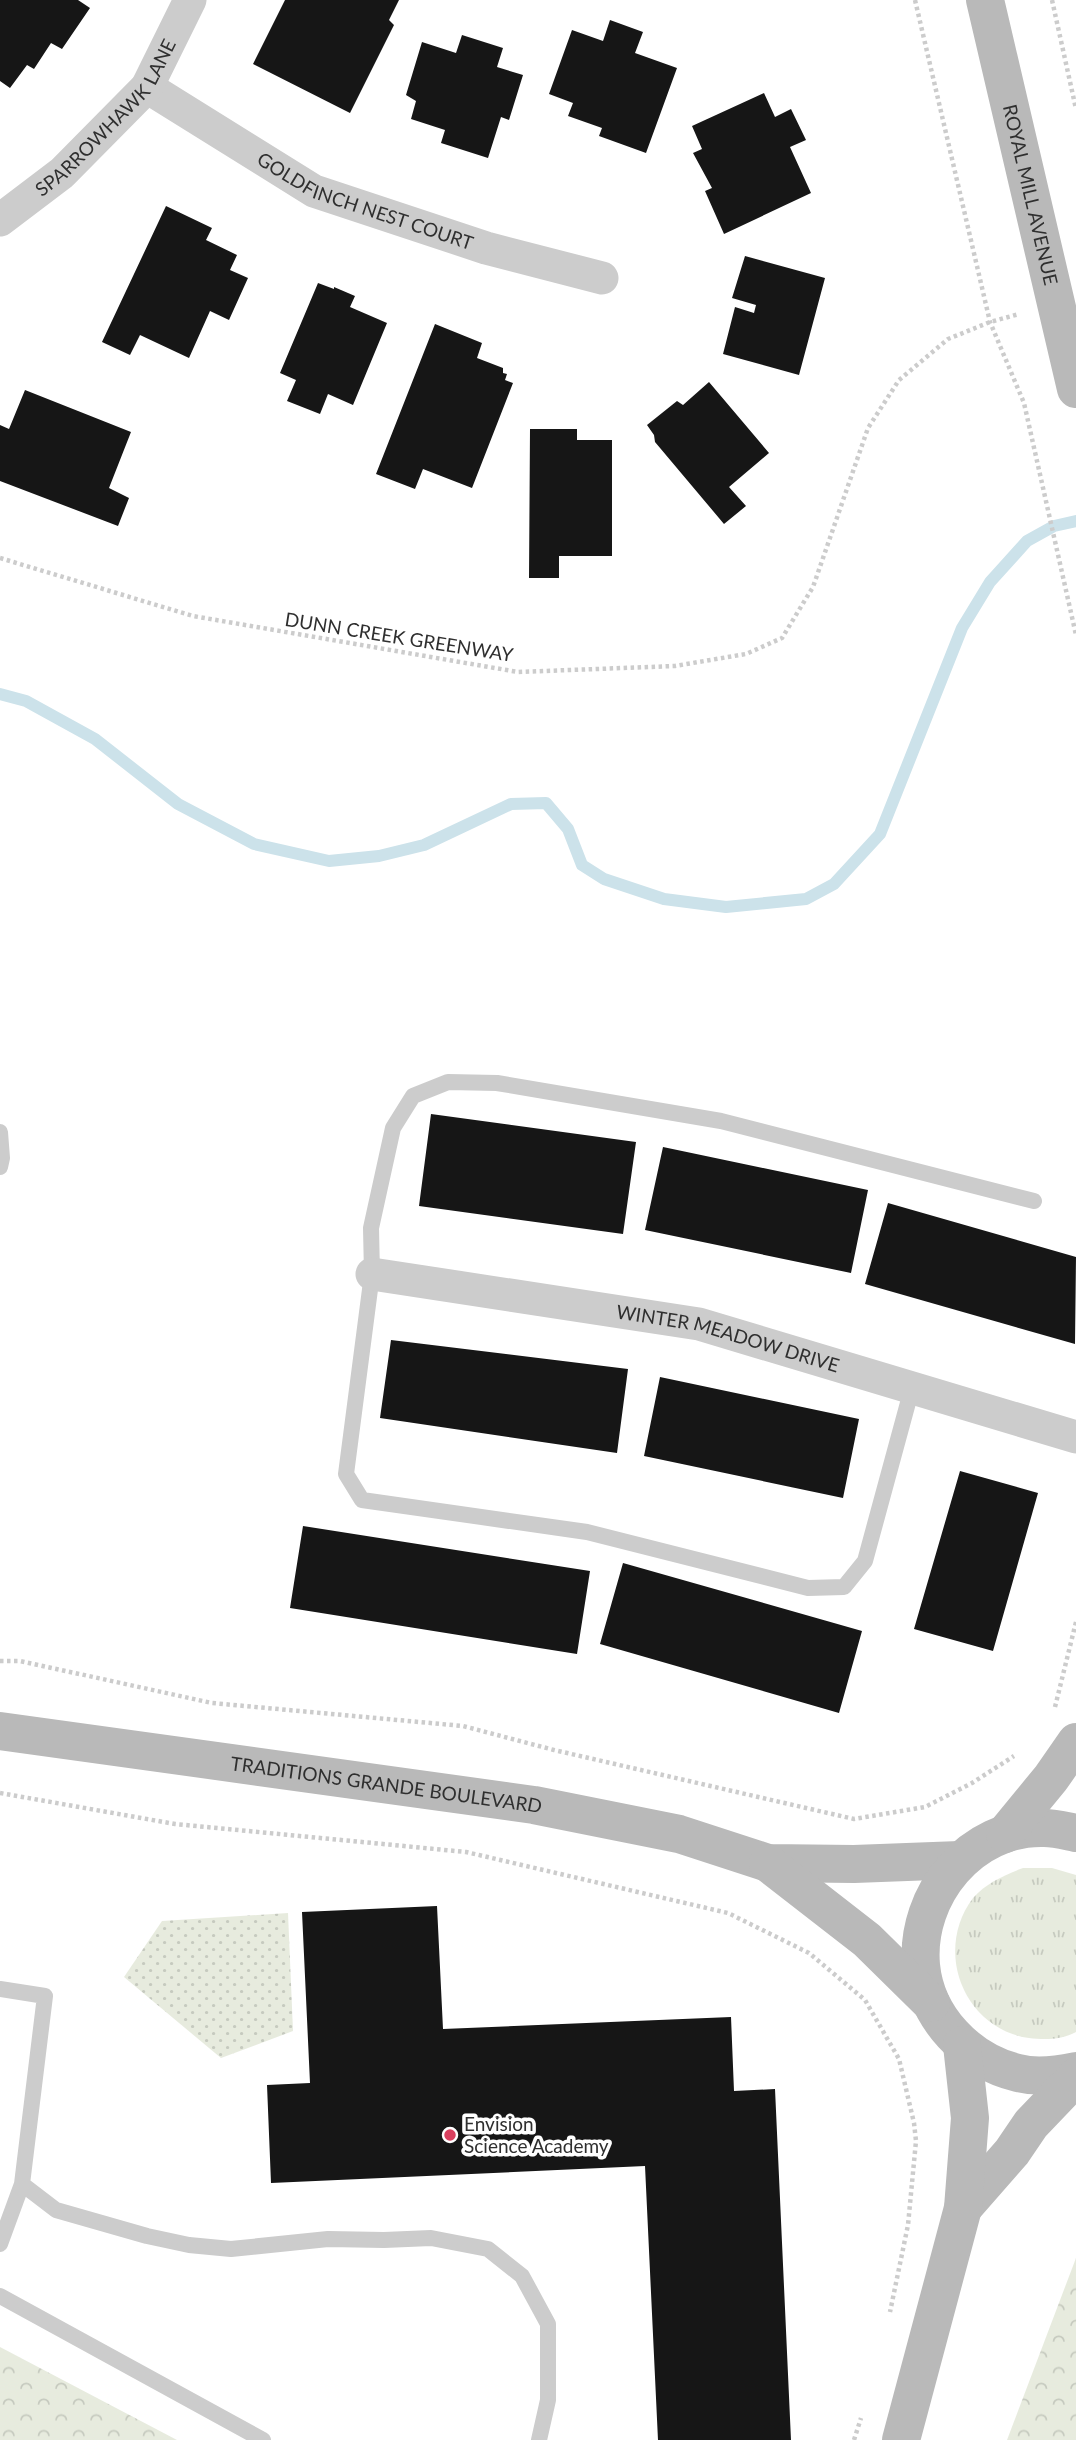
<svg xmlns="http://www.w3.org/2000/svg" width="1076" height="2440" viewBox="0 0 1076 2440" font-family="Lato,sans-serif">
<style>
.grass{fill:url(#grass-tufts)}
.forest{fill:url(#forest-crowns)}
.park{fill:url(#park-dots)}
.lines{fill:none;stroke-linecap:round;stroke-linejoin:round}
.stream{stroke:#cce2ea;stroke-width:12}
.building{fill:#161616}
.path{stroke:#ccc;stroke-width:4.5;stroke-dasharray:3.5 3.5;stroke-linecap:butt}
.lane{stroke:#ccc;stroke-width:16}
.street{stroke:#ccc;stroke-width:33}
.secondary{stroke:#b9b9b9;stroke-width:38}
.poi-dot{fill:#d93f5e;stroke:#fff;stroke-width:2.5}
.labels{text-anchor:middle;stroke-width:7;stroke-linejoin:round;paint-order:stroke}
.street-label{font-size:19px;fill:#2f2f2f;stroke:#fff}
.poi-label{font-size:19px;fill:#2f2f2f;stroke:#fff;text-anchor:start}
</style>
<defs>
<pattern id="grass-tufts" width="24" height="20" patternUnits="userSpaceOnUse" patternTransform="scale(1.75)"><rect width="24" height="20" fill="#e7ebde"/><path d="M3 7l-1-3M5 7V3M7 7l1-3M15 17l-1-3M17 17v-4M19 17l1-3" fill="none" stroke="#c6cabf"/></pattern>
<pattern id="forest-crowns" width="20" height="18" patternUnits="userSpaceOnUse" patternTransform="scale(1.75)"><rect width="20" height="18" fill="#e7ebde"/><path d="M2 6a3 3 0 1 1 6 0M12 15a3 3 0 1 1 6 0" fill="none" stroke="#c6cabf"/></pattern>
<pattern id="park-dots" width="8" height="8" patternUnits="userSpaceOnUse" patternTransform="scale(1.75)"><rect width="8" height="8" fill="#e7ebde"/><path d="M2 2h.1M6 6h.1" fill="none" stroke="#c6cabf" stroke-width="1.8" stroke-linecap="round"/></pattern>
</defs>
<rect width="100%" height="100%" fill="#fff"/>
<path class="grass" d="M 1023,1868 L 1052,1868 L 1076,1875 L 1076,2032 C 1062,2040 1044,2040 1029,2038 C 964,2029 933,1951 973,1898 C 986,1883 1005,1875 1023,1868 Z"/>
<path class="forest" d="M 1076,2258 L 1076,2440 L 1007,2440 Z
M 0,2347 L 177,2440 L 0,2440 Z"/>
<path class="park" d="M 288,1913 L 293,2031 L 221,2058 L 124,1977 L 162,1921 Z"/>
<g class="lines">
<path class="stream" d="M 0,694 L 26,701 L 95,739 L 178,804 L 254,844 L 329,861 L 379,856 L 424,845 L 511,804 L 546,803 L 568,829 L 582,865 L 604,879 L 664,899 L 726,907 L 806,899 L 834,884 L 880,834 L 962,628 L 990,582 L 1027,541 L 1054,526 L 1076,521"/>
</g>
<path class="building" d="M 0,0 L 78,0 L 90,8 L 62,49 L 51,43 L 34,69 L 27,65 L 10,88 L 0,81 Z
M 285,0 L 399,0 L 389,20 L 394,25 L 350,113 L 253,64 Z
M 610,20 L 643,32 L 635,53 L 677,68 L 646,153 L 599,136 L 602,128 L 568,116 L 573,103 L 549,94 L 572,30 L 603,41 Z
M 462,35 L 503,48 L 497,67 L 523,75 L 509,120 L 501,117 L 488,158 L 441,143 L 445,130 L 411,119 L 416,101 L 406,95 L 422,42 L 456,53 Z
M 764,93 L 775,117 L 791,109 L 806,140 L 790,147 L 811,193 L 724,234 L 705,191 L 712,188 L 693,153 L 702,149 L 692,126 Z
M 166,206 L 212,228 L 206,240 L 237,255 L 230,270 L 248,278 L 229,320 L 210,311 L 189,358 L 140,335 L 130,355 L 102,342 Z
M 745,256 L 825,278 L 799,375 L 723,354 L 735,307 L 754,313 L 756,305 L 732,298 Z
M 318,283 L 334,289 L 334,287 L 355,296 L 350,307 L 387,323 L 353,405 L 328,394 L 320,414 L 287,401 L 296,380 L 280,373 Z
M 435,324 L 482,343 L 477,358 L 503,368 L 503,373 L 507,374 L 505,380 L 513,383 L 472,488 L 423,469 L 415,489 L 376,474 Z
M 709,382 L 769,453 L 729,487 L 746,506 L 724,524 L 655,442 L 654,435 L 647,425 L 677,401 L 683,405 Z
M 25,390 L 131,432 L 109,488 L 129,498 L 118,526 L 0,481 L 0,425 L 9,429 Z
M 530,429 L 577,429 L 577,440 L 612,440 L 612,556 L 559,556 L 559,578 L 529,578 Z
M 431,1114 L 636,1142 L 623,1234 L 419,1206 Z
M 663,1147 L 868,1190 L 851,1273 L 645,1230 Z
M 888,1203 L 1076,1257 L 1075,1344 L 865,1284 Z
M 391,1340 L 628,1369 L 617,1453 L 380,1418 Z
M 660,1377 L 859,1419 L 843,1498 L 644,1456 Z
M 960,1471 L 1038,1493 L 993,1651 L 914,1629 Z
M 303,1526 L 590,1571 L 577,1654 L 290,1608 Z
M 623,1563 L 862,1631 L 839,1713 L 600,1644 Z
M 437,1906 L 443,2029 L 731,2017 L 734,2091 L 775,2089 L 791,2440 L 658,2440 L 645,2166 L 271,2183 L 267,2085 L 310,2083 L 302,1912 Z"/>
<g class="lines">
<path class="path" d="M 915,0 L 990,322 L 1024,403 L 1076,635
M 1052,0 L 1076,109
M 0,558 L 193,616 L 518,672 L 675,666 L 746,654 L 782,638 L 813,587 L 868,428 L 899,380 L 948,339 L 990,322 L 1019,314
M 0,1661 L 20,1661 L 212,1703 L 463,1726 L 554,1750 L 854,1819 L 925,1807 L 972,1783 L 1014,1756
M 1055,1707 L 1076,1622
M 0,1793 L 175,1824 L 466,1852 L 728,1913 L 809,1953 L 865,2000 L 899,2059 L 914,2123 L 916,2141 L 908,2225 L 890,2312
M 854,2440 L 861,2418"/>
<path class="lane" d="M 0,1132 L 2,1158 L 0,1167
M 912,1388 L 865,1561 L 844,1587 L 808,1588 L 587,1532 L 362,1500 L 346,1474 L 372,1274 L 371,1228 L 393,1128 L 413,1096 L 448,1082 L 497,1083 L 721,1121 L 1034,1201
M 0,1989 L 45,1996 L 22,2184 L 0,2244
M 22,2184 L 56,2210 L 147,2236 L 189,2245 L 231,2249 L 328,2239 L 384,2240 L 431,2238 L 488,2249 L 522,2276 L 548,2324 L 548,2400 L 539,2440
M 0,2296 L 263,2440"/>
<g class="street">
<path id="s1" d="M 147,87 L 314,191 L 486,248 L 602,278"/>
<path id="s2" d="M 0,220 L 62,173 L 147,87 L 190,0"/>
<path id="s3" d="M 372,1274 L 699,1324 L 1076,1437"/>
</g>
<g class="secondary">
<path id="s4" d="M 985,0 L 1076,389"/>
<path id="s5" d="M 0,1731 L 534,1805 L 679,1834 L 768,1863 L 854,1864 L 960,1860"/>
<path d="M 1076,1833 C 1066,1831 1055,1828 1044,1828 C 971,1826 915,1895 921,1965 C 926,2018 968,2061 1018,2073 C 1037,2078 1057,2075 1076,2071"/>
<path d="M 1005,1834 L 1051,1778 L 1076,1742"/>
<path d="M 768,1863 L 867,1940 L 931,2003"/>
<path d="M 963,2208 L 1012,2152 L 1031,2124 L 1076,2077"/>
<path d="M 901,2440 L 963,2208 L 970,2118 L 962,2045"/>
</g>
</g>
<circle class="poi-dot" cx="450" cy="2135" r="7"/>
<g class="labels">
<g class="street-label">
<text dy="7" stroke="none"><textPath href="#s2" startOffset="149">SPARROWHAWK LANE</textPath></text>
<text dy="7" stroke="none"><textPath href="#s4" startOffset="200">ROYAL MILL AVENUE</textPath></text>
<text dy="7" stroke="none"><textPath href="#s1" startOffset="248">GOLDFINCH NEST COURT</textPath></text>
<text transform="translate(399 637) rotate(9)" y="7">DUNN CREEK GREENWAY</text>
<text dy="7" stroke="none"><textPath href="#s3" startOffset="362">WINTER MEADOW DRIVE</textPath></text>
<text dy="7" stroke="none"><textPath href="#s5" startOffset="390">TRADITIONS GRANDE BOULEVARD</textPath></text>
</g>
<g class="poi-label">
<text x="464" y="2131">Envision<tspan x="464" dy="22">Science Academy</tspan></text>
</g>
</g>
</svg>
